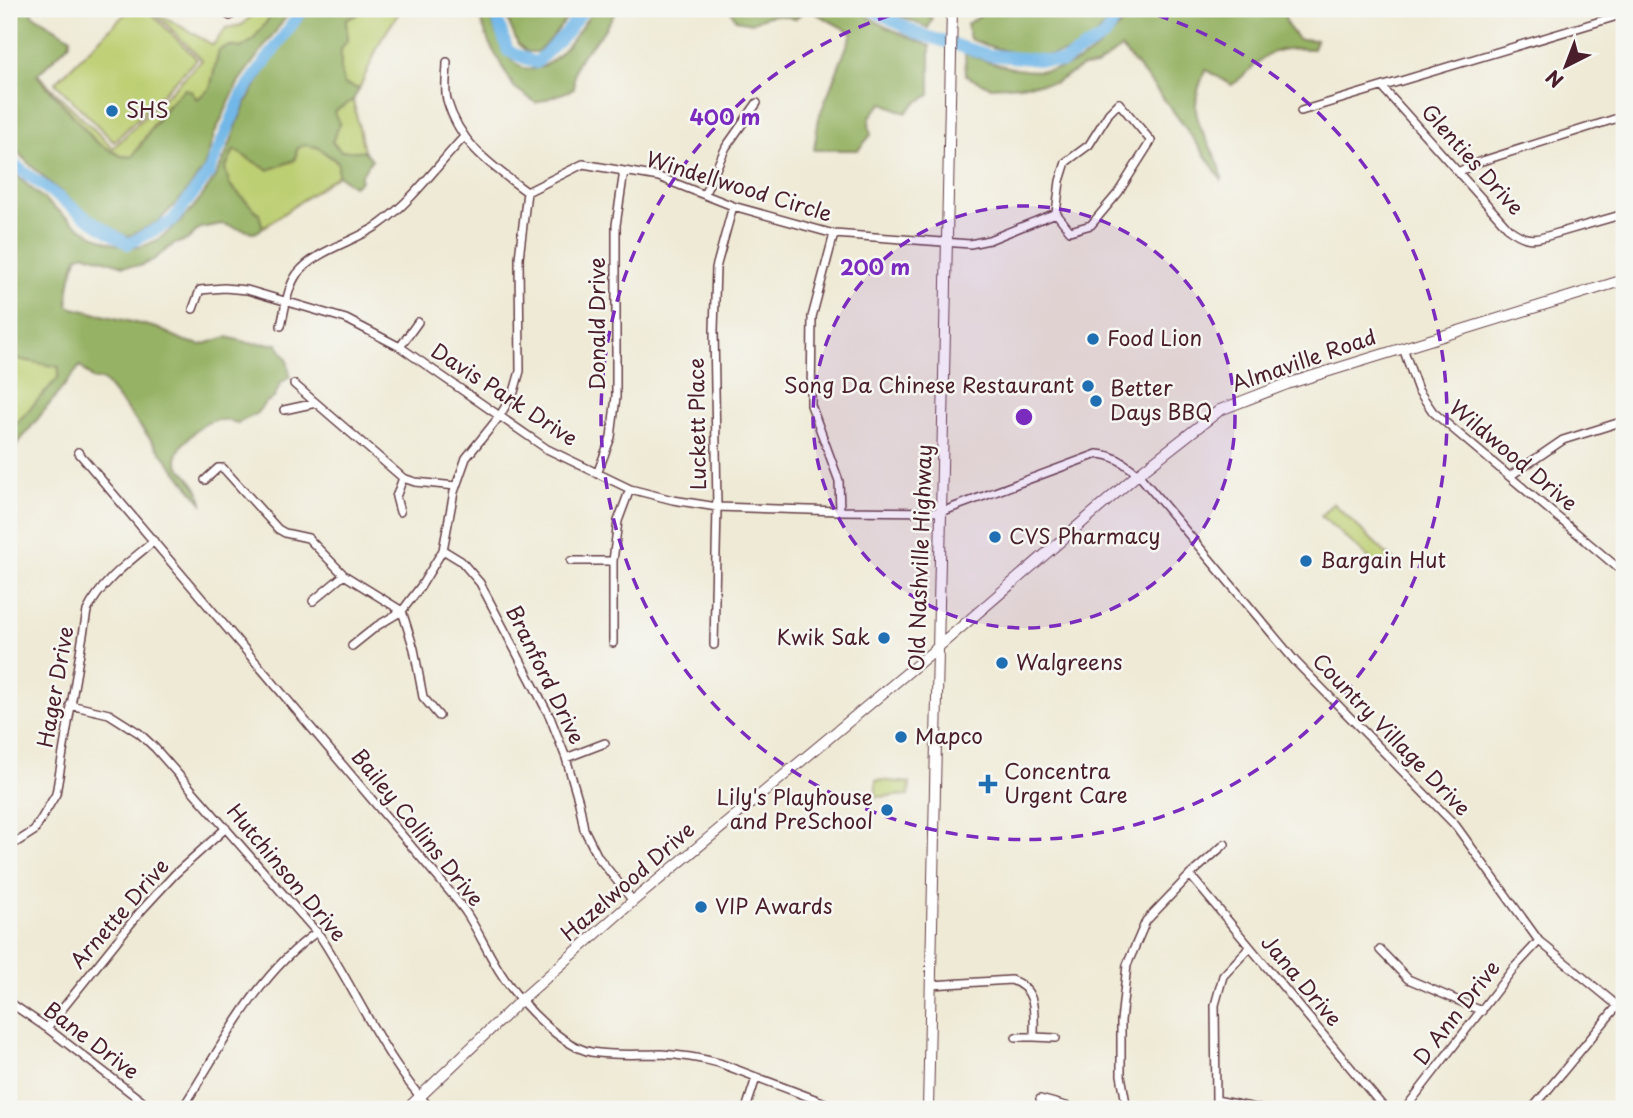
<svg xmlns="http://www.w3.org/2000/svg" width="1633" height="1118" viewBox="0 0 1633 1118" font-family="'Playpen Sans',sans-serif">
<style>
.green{fill:#bdcf73;stroke:#84774f;stroke-width:2}
.forest{fill:#96b265;stroke:#706848;stroke-width:2}
.lines{fill:none;stroke-linecap:round;stroke-linejoin:round}
.river{stroke:#71b7e8;stroke-width:12}
.street-casing{stroke:#633d44;stroke-width:10}
.secondary-casing{stroke:#633d44;stroke-width:12}
.street{stroke:#fff;stroke-width:7}
.secondary{stroke:#fff;stroke-width:10}
.ring{fill:none;stroke:#7b2cbf;stroke-width:3.5;stroke-dasharray:12 9}
.poi-dot{fill:#1f6fb2;stroke:#f6f6f2;stroke-width:2.5}
.labels{text-anchor:middle;stroke-width:5;stroke-linejoin:round;paint-order:stroke}
.poi-label{font-size:21px;fill:#4a1f2b;stroke:#f6f6f2;text-anchor:start}
.street-label{font-size:21px;fill:#4a1f2b;stroke:#f6f6f2}
.centre{fill:#7b2cbf;stroke:#f6f6f2;stroke-width:3.5}
.ring-label{font-size:21px;text-anchor:middle;font-weight:bold;fill:#7b2cbf;stroke:#f6f6f2;stroke-width:5;stroke-linejoin:round;paint-order:stroke}
</style>
<rect width="100%" height="100%" fill="#f6f6f2"/>
<filter id="ink" filterUnits="userSpaceOnUse"><feTurbulence type="fractalNoise" baseFrequency=".0143" numOctaves="2"/><feDisplacementMap in="SourceGraphic" scale="14" xChannelSelector="R" yChannelSelector="G"/><feConvolveMatrix kernelMatrix="1 2 1 2 8 2 1 2 1" color-interpolation-filters="sRGB"/></filter>
<filter id="wash" filterUnits="userSpaceOnUse"><feTurbulence type="fractalNoise" baseFrequency=".00686" numOctaves="4" result="noise"/><feDisplacementMap in="SourceGraphic" scale="28" xChannelSelector="R" yChannelSelector="G"/><feGaussianBlur stdDeviation="1.57" result="paint"/><feColorMatrix in="noise" values="0 0 0 0 0 0 0 0 0 0 0 0 0 0 0 0 0 1.4 0 .05"/><feComposite in="paint" operator="in"/></filter>
<g filter="url(#wash)">
<rect width="100%" height="100%" fill="#efead5"/>
<path class="green" d="M 130,9 L 147,9 L 197,59 L 114,142 L 55,83 Z
M 151,9 L 213,45 L 226,28 L 242,25 L 258,9 L 276,9 L 253,40 L 241,48 L 229,46 L 219,50 L 210,89 L 197,99 L 191,92 L 185,89 L 162,111 L 132,157 L 121,156 L 96,142 L 37,74 L 113,148 L 202,60 Z
M 362,9 L 404,9 L 400,11 L 381,40 L 359,89 L 344,84 L 341,70 L 341,49 L 347,40 L 346,19 L 357,15 Z
M 353,100 L 364,151 L 341,151 L 332,142 L 340,123 L 334,112 Z
M 304,145 L 317,147 L 338,163 L 338,175 L 263,228 L 258,214 L 230,185 L 225,169 L 234,150 L 268,170 L 295,160 L 297,149 Z
M 9,355 L 13,358 L 59,367 L 58,378 L 17,423 L 9,417 Z
M 1333,503 L 1394,561 L 1384,571 L 1321,516 Z
M 876,780 L 910,783 L 909,795 L 876,797 Z"/>
<path class="forest" d="M 9,9 L 31,9 L 33,15 L 71,38 L 69,44 L 37,75 L 96,142 L 121,156 L 132,157 C 150,134 161,108 185,89 L 191,91 L 197,99 L 210,89 L 219,50 L 229,46 L 241,48 L 253,40 L 276,9 L 292,9 L 239,81 L 214,135 L 204,168 L 184,195 L 158,222 L 128,237 C 82,214 45,180 9,144 Z
M 310,9 L 362,9 L 357,15 L 346,19 L 347,40 L 341,50 L 341,70 L 344,84 L 359,89 L 353,100 L 334,112 L 340,123 L 332,142 L 341,151 L 364,151 L 372,159 L 361,175 L 361,181 L 353,186 L 338,175 L 338,162 L 317,147 L 304,145 L 297,149 L 295,160 L 268,170 L 234,150 L 225,169 L 230,185 L 259,214 L 263,228 L 255,233 L 222,224 L 200,228 L 187,240 L 174,244 L 153,260 L 140,266 L 124,266 L 86,254 L 78,256 C 71,271 68,288 68,305 L 73,308 L 157,328 L 185,341 L 201,345 L 227,337 L 249,343 L 277,344 L 287,359 L 290,376 L 280,384 L 274,398 L 265,403 L 256,414 L 238,423 C 221,418 211,418 197,430 C 151,470 197,467 202,503 L 103,380 L 94,380 L 80,366 L 19,442 L 9,459 L 9,417 L 17,423 L 58,378 L 59,367 L 13,358 L 9,355 L 9,169 C 40,195 86,242 128,247 C 162,252 204,198 218,171 C 232,146 237,116 252,92 C 267,65 290,33 310,9 Z
M 477,9 L 488,9 C 493,23 498,42 507,54 C 539,99 577,32 594,9 L 618,9 C 611,18 606,28 599,37 C 581,58 572,59 574,89 L 536,103 L 514,87 L 489,43 Z
M 503,9 L 574,9 L 551,39 L 537,52 L 527,52 L 518,44 Z
M 730,9 L 806,9 L 795,19 C 777,13 769,14 752,23 L 736,20 Z
M 808,9 L 855,9 L 886,27 L 930,46 L 930,95 L 914,104 L 906,113 L 883,103 C 871,113 866,119 871,135 L 858,150 L 814,150 L 819,117 L 852,33 Z
M 884,9 L 927,9 L 932,19 L 928,28 Z
M 980,9 L 1117,9 C 1108,21 1097,37 1084,45 C 1049,65 1005,53 970,39 L 967,24 L 980,16 Z
M 1133,9 L 1283,9 L 1287,25 L 1298,39 L 1316,40 L 1313,49 C 1263,45 1266,59 1232,85 L 1206,70 C 1188,106 1196,121 1214,154 C 1219,164 1222,170 1222,180 C 1191,134 1159,89 1121,48 L 1096,66 L 1082,67 L 1055,83 L 990,87 L 966,76 L 965,53 C 1043,84 1082,78 1133,9 Z"/>
<g class="lines">
<path class="river" d="M 494,9 L 508,51 L 536,63 L 566,33 L 584,9
M 871,9 L 919,34 L 989,55 L 1062,62 L 1105,36 L 1122,9
M 9,161 L 83,215 L 128,244 L 172,221 L 208,174 L 243,93 L 303,9"/>
</g>
</g>
<g filter="url(#ink)">
<g class="lines">
<g class="street-casing">
<path id="street" d="M 218,9 L 230,16
M 447,62 C 447,74 444,89 447,100 C 460,145 492,166 527,192
M 1382,87 L 1509,229 C 1522,238 1529,241 1544,237 L 1624,214
M 1301,111 L 1624,14
M 1458,172 L 1479,162 L 1624,116
M 705,193 L 726,147 L 757,103
M 834,234 L 812,317 L 811,405 L 839,481 L 840,511
M 193,309 L 200,290 L 224,288 L 247,290 L 346,319 L 400,347 L 547,449 L 630,489 L 673,500 L 717,507 L 840,511 L 941,512 L 1097,454 C 1115,455 1124,463 1138,474 L 1295,661 L 1456,826 L 1539,941 L 1624,1011
M 281,326 C 285,310 287,288 297,274 C 317,249 355,242 380,224 C 412,201 437,166 463,138
M 400,347 L 418,322
M 1403,348 L 1418,390 L 1433,412 L 1624,573
M 294,384 L 403,478 L 415,482 L 456,486
M 284,410 L 316,403
M 78,452 L 445,886 C 452,894 459,903 465,911 C 480,933 490,959 506,981 C 523,1005 561,1046 591,1052 C 614,1056 638,1054 661,1054 C 681,1055 700,1058 719,1063 L 841,1109
M 597,474 L 611,437 L 616,397 L 616,225 L 624,171
M 1510,476 L 1563,440 L 1624,421
M 205,480 L 218,468 L 223,468 L 278,529 L 285,533 L 308,538 L 344,575 L 402,611 L 377,626 L 352,646
M 400,512 L 396,497 L 403,478
M 443,550 L 461,561 L 480,583 L 550,717 L 566,758 L 579,802 L 584,829 L 598,857 L 633,901
M 571,561 L 613,561
M 313,601 L 344,575
M 613,643 L 613,561 L 618,521 L 630,489
M 714,645 L 717,507 L 714,330 L 716,268 L 733,206
M 70,705 L 109,714 L 139,733 L 155,748 L 320,936 C 358,994 384,1059 431,1109
M 439,716 L 423,697 L 414,649 L 402,611 L 421,586 L 443,550 L 454,492 L 466,458 L 499,417 L 514,392 L 520,371 L 519,258 L 527,192 L 583,164 L 659,177 L 733,206 L 834,234 L 970,244 L 989,240 L 1056,213 L 1070,231 L 1091,225 L 1118,193 L 1151,141 L 1119,103 L 1109,113 L 1089,145 L 1066,162 L 1060,181 L 1056,213
M 566,758 L 605,743
M 9,847 L 34,831 L 56,794 L 87,611 C 102,581 129,562 154,541
M 1190,875 L 1385,1109
M 1380,950 L 1408,979 L 1482,1011
M 931,985 L 1011,980 C 1038,989 1034,1013 1034,1037 L 1016,1037
M 9,1002 L 47,1028 L 152,1109
M 47,1028 L 140,912 L 175,874 L 226,828
M 1034,1037 L 1056,1038
M 1040,1099 L 1077,1109
M 1216,1100 L 1260,1109
M 182,1109 C 221,1048 256,975 317,932
M 746,1109 L 756,1078
M 1127,1109 L 1121,1075 L 1121,1021 L 1127,965 L 1146,921 L 1190,875 L 1225,844
M 1213,1109 L 1216,1100 L 1215,1005 L 1223,976 L 1250,947
M 1405,1109 L 1513,969 L 1539,941
M 1532,1109 L 1624,998"/>
</g>
<g class="secondary-casing">
<path id="secondary" d="M 407,1109 L 521,1000 L 633,901 L 937,648 L 1138,474 L 1220,410 L 1287,384 L 1624,280
M 928,1109 L 952,9"/>
</g>
<use href="#street" class="street"/>
<use href="#secondary" class="secondary"/>
</g>
</g>
<circle cx="1024" cy="417" r="211" fill="#7b2cbf" fill-opacity=".12"/>
<g class="ring">
<circle cx="1024" cy="417" r="211"/>
<path d="M1137 9A423 423 0 1 1 911 9"/>
</g>
<g class="poi-dot">
<circle cx="112" cy="111" r="7"/>
<circle cx="1093" cy="339" r="7"/>
<circle cx="1088" cy="386" r="7"/>
<circle cx="1096" cy="401" r="7"/>
<circle cx="995" cy="537" r="7"/>
<circle cx="1306" cy="561" r="7"/>
<circle cx="884" cy="638" r="7"/>
<circle cx="1002" cy="663" r="7"/>
<circle cx="901" cy="737" r="7"/>
<path d="M984.5 773.5h7v7h7v7h-7v7h-7v-7h-7v-7h7z"/>
<circle cx="887" cy="810" r="7"/>
<circle cx="701" cy="907" r="7"/>
</g>
<g class="labels">
<g class="poi-label">
<text x="126" y="118">SHS</text>
<text x="1107" y="346">Food Lion</text>
<text x="1074" y="393" text-anchor="end">Song Da Chinese Restaurant</text>
<text x="1110" y="396">Better<tspan x="1110" dy="24">Days BBQ</tspan></text>
<text x="1009" y="544">CVS Pharmacy</text>
<text x="1320" y="568">Bargain Hut</text>
<text x="870" y="645" text-anchor="end">Kwik Sak</text>
<text x="1016" y="670">Walgreens</text>
<text x="915" y="744">Mapco</text>
<text x="1004" y="779">Concentra<tspan x="1004" dy="24">Urgent Care</tspan></text>
<text x="873" y="805" text-anchor="end">Lily's Playhouse<tspan x="873" dy="24">and PreSchool</tspan></text>
<text x="715" y="914">VIP Awards</text>
</g>
<g class="street-label">
<text transform="translate(1472 160) rotate(48)" y="7">Glenties Drive</text>
<text transform="translate(739 187) rotate(17)" y="7">Windellwood Circle</text>
<text transform="translate(598 324) rotate(-90)" y="7">Donald Drive</text>
<text transform="translate(1304 361) rotate(-19)" y="7">Almaville Road</text>
<text transform="translate(504 395) rotate(33)" y="7">Davis Park Drive</text>
<text transform="translate(698 424) rotate(-91)" y="7">Luckett Place</text>
<text transform="translate(1513 456) rotate(40)" y="7">Wildwood Drive</text>
<text transform="translate(921 558) rotate(-88)" y="7">Old Nashville Highway</text>
<text transform="translate(545 675) rotate(64)" y="7">Branford Drive</text>
<text transform="translate(56 687) rotate(-80)" y="7">Hager Drive</text>
<text transform="translate(1391 735) rotate(46)" y="7">Country Village Drive</text>
<text transform="translate(417 828) rotate(51)" y="7">Bailey Collins Drive</text>
<text transform="translate(286 873) rotate(50)" y="7">Hutchinson Drive</text>
<text transform="translate(628 882) rotate(-41)" y="7">Hazelwood Drive</text>
<text transform="translate(120 914) rotate(-49)" y="7">Arnette Drive</text>
<text transform="translate(1301 981) rotate(50)" y="7">Jana Drive</text>
<text transform="translate(1457 1013) rotate(-52)" y="7">D Ann Drive</text>
<text transform="translate(91 1041) rotate(37)" y="7">Bane Drive</text>
</g>
</g>
<circle cx="1024" cy="417" r="10" class="centre"/>
<g class="ring-label">
<text x="725" y="125">400 m</text>
<text x="875" y="275">200 m</text>
</g>
<rect width="1633" height="1118" fill="none" stroke="#f6f6f2" stroke-width="35"/>
<g transform="translate(1566 66) rotate(222)" stroke="#f6f6f2" stroke-width="5" paint-order="stroke">
<path d="M0-5L12 26L0 18L-12 26Z" fill="#4a1f2b"/>
<text y="-10" font-size="19" font-weight="bold" text-anchor="middle" fill="#4a1f2b">N</text>
</g>
</svg>
